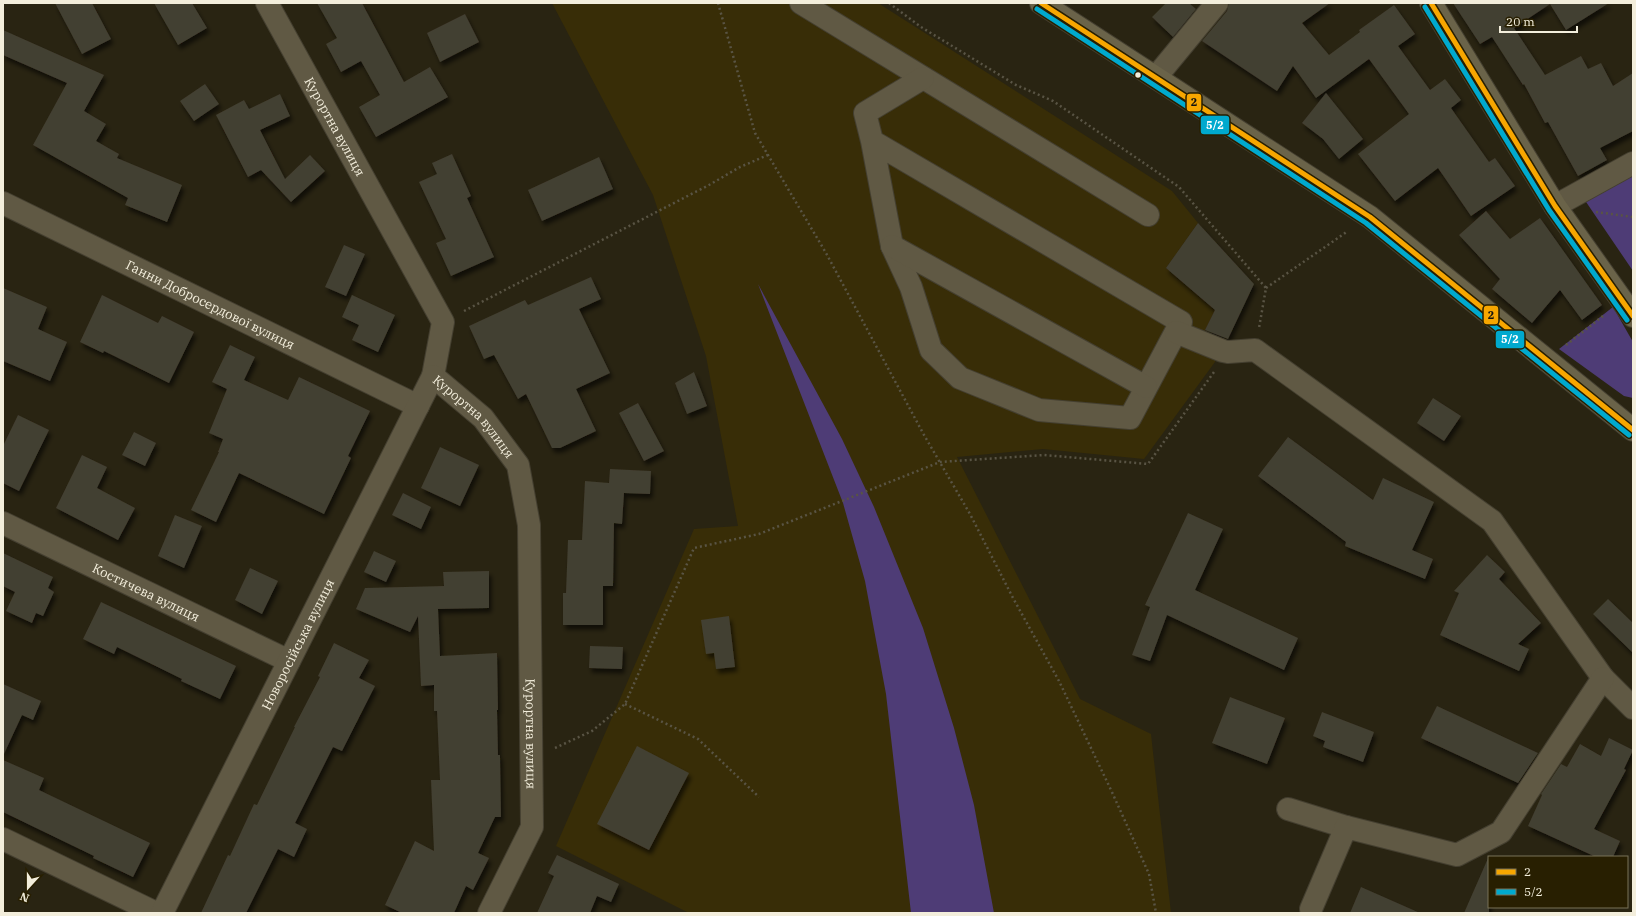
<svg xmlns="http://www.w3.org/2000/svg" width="1636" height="916" viewBox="0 0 1636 916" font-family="'IBM Plex Serif',serif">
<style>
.built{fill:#382d07}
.green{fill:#4e3c76}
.building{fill:#433f31;filter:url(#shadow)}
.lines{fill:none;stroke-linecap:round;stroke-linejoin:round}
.minor-casing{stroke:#443f30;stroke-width:24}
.major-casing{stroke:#443f30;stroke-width:24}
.path{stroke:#595444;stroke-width:2.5;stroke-dasharray:2 3;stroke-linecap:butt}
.minor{stroke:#605944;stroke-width:22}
.major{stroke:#6a6349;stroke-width:22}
.bus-1-casing{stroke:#281f01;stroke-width:8}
.bus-2-casing{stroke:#281f01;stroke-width:8}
.bus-1{stroke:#f7a600;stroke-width:5}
.bus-2{stroke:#00a9ce;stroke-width:5}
.bus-dot{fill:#f3eedc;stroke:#281f01;stroke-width:1.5}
.labels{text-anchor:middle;stroke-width:3;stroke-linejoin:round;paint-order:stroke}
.street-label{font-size:13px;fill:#f3eedc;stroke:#281f01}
.line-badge{stroke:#281f01;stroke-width:1.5}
.badge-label{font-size:11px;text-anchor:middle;font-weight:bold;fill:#fff}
.pale-badge-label{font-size:11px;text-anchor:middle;font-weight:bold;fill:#111}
</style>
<defs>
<filter id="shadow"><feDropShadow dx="2.5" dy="4.5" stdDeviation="2" flood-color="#0009"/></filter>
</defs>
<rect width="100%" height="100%" fill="#292412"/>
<path class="built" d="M 552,3 L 878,3 L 1172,191 L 1198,223 L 1166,268 L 1215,310 L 1204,332 L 1223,351 L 1144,459 L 1043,449 L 957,457 L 1080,699 L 1151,734 L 1171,913 L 689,913 L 556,846 L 694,529 L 738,526 L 706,356 L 653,195 Z"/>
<path class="green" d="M 1633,168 L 1633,271 L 1582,196 Z
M 758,284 L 842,439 L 874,507 L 923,628 L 954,728 L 974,805 L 994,913 L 911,913 L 886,694 L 865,581 L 843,503 Z
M 1613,307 L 1633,342 L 1633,398 L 1624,396 L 1559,349 Z"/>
<path class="building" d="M 55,3 L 92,3 L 111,39 L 82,54 Z
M 154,3 L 192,3 L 207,28 L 178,45 Z
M 317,3 L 362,3 L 404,82 L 430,67 L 448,97 L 376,137 L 359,107 L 380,95 L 361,61 L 341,72 L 326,44 L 337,38 Z
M 1166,3 L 1189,3 L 1196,9 L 1173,37 L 1152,17 Z
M 1229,3 L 1330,3 L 1302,23 L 1329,55 L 1360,32 L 1359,30 L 1394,5 L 1415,34 L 1398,46 L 1430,90 L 1445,79 L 1461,100 L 1451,108 L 1489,162 L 1495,158 L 1515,186 L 1471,216 L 1438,168 L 1395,201 L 1358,154 L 1409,114 L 1369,59 L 1316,98 L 1293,66 L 1277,91 L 1202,41 L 1227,11 Z
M 1453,3 L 1609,3 L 1566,30 L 1550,4 L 1514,28 L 1545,75 L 1581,56 L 1588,69 L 1601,63 L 1613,86 L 1633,73 L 1633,131 L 1600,148 L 1607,160 L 1578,176 L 1548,122 L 1545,123 L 1524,84 L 1523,85 L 1492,37 L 1480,44 Z
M 465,14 L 479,42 L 440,62 L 427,33 Z
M 3,30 L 104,75 L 84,111 L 106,124 L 96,141 L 119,154 L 117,158 L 182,185 L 167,222 L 125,205 L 128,198 L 33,145 L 67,83 L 3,55 Z
M 205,84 L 219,104 L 194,121 L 180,101 Z
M 1326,93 L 1363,139 L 1339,159 L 1323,139 L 1302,123 Z
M 280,94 L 290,116 L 260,130 L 285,179 L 310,155 L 325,171 L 291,202 L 261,170 L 248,177 L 216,115 L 244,100 L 249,109 Z
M 452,154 L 471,196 L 467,198 L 494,257 L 451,276 L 436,243 L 446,239 L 419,182 L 437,174 L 432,163 Z
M 599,157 L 613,189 L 542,221 L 528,190 Z
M 1486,211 L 1510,239 L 1540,218 L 1602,305 L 1582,320 L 1560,290 L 1532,323 L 1492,289 L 1500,279 L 1459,235 Z
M 1198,223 L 1254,284 L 1228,339 L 1205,330 L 1215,310 L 1166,268 Z
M 344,245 L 365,254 L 346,296 L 325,287 Z
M 591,277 L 601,299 L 579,309 L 610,373 L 576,389 L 596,431 L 560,448 L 552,448 L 526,394 L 518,399 L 494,355 L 484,359 L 469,326 L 525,300 L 528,305 Z
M 3,288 L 47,307 L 38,329 L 67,342 L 50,381 L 3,361 Z
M 102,295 L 158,323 L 162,316 L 194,332 L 169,383 L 104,351 L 103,353 L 80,342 Z
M 352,295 L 395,315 L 378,352 L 352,340 L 359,325 L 342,317 Z
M 230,345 L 255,357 L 244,380 L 288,400 L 299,377 L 370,411 L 348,456 L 351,458 L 324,514 L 239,473 L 216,522 L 191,510 L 219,452 L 218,452 L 223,439 L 209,433 L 227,389 L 212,382 Z
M 694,372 L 707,406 L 687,414 L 675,383 Z
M 1433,398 L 1461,416 L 1444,441 L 1417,423 Z
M 638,403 L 664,451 L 644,461 L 619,413 Z
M 18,415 L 49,430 L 19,491 L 3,483 L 3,446 Z
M 134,432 L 156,443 L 145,466 L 122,455 Z
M 1288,437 L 1373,500 L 1383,478 L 1434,502 L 1412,550 L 1433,559 L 1425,579 L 1345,546 L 1346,542 L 1258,476 Z
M 440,447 L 479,465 L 460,506 L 421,488 Z
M 82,455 L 107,467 L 97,488 L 135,508 L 118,540 L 56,508 Z
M 610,469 L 651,471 L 650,494 L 624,493 L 622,524 L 614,523 L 613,586 L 603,586 L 603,625 L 563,625 L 563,593 L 566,593 L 568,540 L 582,540 L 585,481 L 609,483 Z
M 403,493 L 431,507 L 421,529 L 392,515 Z
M 1188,513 L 1223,529 L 1195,590 L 1298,638 L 1284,670 L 1167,615 L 1150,661 L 1132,655 L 1150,607 L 1145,605 Z
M 175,515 L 202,526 L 184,568 L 158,556 Z
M 374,551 L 396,561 L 386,582 L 364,572 Z
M 3,553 L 53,577 L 48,588 L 54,592 L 43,616 L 36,613 L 32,623 L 6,611 L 15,592 L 3,586 Z
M 1487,555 L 1505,572 L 1499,579 L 1541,623 L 1518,644 L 1529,649 L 1519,671 L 1440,635 L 1459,593 L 1454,591 Z
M 250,568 L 278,581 L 262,614 L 235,600 Z
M 489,571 L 489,608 L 438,609 L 440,656 L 497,653 L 498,710 L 497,710 L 498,755 L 500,755 L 501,817 L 495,817 L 478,853 L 489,858 L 473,890 L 466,886 L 454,913 L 402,913 L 385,905 L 415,841 L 434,851 L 431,780 L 440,780 L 437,711 L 434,711 L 434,685 L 421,686 L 418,616 L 410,632 L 356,609 L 365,588 L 444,586 L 443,572 Z
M 1608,599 L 1633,623 L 1633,653 L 1593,614 Z
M 101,602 L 236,666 L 220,699 L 181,681 L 182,679 L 117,647 L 114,654 L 83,639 Z
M 729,616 L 735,667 L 716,669 L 714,653 L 706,654 L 701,620 Z
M 334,643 L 369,660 L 359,678 L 375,686 L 342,751 L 333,747 L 295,823 L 307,829 L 294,857 L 278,849 L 246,913 L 201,913 L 228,855 L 230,856 L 254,804 L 257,805 L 295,727 L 294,727 L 320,677 L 318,676 Z
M 590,646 L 623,647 L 622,669 L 589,668 Z
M 3,684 L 41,701 L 33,720 L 22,715 L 3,756 Z
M 1230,697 L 1285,718 L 1267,764 L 1212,743 Z
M 1437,706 L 1538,753 L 1518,783 L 1421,738 Z
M 1322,712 L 1374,732 L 1363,762 L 1323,747 L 1325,741 L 1313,736 Z
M 1609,738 L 1633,750 L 1624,769 L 1626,770 L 1594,829 L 1620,841 L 1613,857 L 1596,857 L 1528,826 L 1542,795 L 1541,794 L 1561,764 L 1567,767 L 1580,744 L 1601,756 Z
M 637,746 L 689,773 L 649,850 L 597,824 Z
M 3,760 L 44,778 L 39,790 L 150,843 L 133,877 L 93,858 L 94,856 L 3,812 Z
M 557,855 L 619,884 L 611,902 L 597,896 L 590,913 L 537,913 L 554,876 L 548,873 Z
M 1489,856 L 1489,913 L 1464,913 Z
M 1361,887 L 1420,913 L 1350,913 Z"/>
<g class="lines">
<g class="minor-casing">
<g id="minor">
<path id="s1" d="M 267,3 L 443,322 L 433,376 L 483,418 L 518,465 L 529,525 L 532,827 L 489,913"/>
<path d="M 801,3 L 1148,215"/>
<path d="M 1156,77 L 1217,3"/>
<path d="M 872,141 L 1181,322 L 1130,418 L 1039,410 L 960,378 L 931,350 L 911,287 L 892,246 L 872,141 L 865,113 L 923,78"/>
<path id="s2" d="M 3,203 L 418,406"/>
<path d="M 1555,206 L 1633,163"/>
<path d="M 892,246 L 1146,387"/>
<path d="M 1176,332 L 1223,351 L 1228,352 L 1255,350 L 1492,521 L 1603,678 L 1633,708"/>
<path id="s3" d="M 3,523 L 289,661"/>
<path d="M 1288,809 L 1346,827"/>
<path d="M 3,839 L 156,913"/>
<path d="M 1311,909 L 1346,827 L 1457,855 L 1501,832 L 1603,678"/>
<path id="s4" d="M 162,913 L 433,376"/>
</g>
</g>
<g class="major-casing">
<path id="major" d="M 1041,3 L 1370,217 L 1633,430
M 1431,3 L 1555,206 L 1633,316"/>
</g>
<path class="path" d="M 718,3 L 755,133 L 826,253 L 924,435 L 970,514 L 1013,598 L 1059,681 L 1111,790 L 1149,874 L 1156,913
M 889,3 L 921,27 L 1016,85 L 1053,101 L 1179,187 L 1266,288 L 1259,328
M 1596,212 L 1633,217
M 1266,288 L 1348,231
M 464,311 L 709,185 L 740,167 L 768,155
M 1566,345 L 1603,316
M 625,704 L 698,739 L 759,797
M 555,748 L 592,731 L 625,704 L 694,548 L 759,534 L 940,462 L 1044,455 L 1148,464 L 1214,372"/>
<use href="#minor" class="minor"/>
<use href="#major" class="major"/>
<g class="bus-1-casing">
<path id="bus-1" d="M 1041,3 L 1370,217 L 1633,430
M 1431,3 L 1555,206 L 1633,316"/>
</g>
<g class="bus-2-casing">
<path id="bus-2" d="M 1425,7 L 1549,210 L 1627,320
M 1037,9 L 1366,223 L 1629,435"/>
</g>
<use href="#bus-1" class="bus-1"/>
<use href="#bus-2" class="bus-2"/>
</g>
<circle class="bus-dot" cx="1138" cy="75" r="3.5"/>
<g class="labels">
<g class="street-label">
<text dy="5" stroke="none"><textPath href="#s1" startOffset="141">Курортна вулиця</textPath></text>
<text dy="5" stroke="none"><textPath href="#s2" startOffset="231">Ганни Добросердової вулиця</textPath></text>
<text dy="5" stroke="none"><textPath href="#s1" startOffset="477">Курортна вулиця</textPath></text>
<text dy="5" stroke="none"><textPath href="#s3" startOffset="159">Костичева вулиця</textPath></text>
<text dy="5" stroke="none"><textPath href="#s4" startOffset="301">Новоросійська вулиця</textPath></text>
<text dy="5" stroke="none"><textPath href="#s1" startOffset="813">Курортна вулиця</textPath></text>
</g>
</g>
<g class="line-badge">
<rect x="1186" y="93" width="16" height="19" rx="4" fill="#f7a600"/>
<rect x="1200" y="115" width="30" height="20" rx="4" fill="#00a9ce"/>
<rect x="1483" y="305" width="16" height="20" rx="4" fill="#f7a600"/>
<rect x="1495" y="330" width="30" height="19" rx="4" fill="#00a9ce"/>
</g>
<g class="badge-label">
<text x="1215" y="129">5/2</text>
<text x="1510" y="343">5/2</text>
</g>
<g class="pale-badge-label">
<text x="1194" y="106">2</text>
<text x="1491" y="319">2</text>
</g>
<rect width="1636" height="916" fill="none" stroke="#f3eedc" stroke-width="8"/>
<rect x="1488" y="856" width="140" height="52" fill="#281f01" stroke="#797259"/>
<rect x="1496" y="869" width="20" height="6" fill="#f7a600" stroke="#797259"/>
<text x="1524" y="876" font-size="12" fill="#f3eedc">2</text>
<rect x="1496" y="889" width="20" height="6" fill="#00a9ce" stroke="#797259"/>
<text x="1524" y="896" font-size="12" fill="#f3eedc">5/2</text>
<g transform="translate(28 888) rotate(201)" stroke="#281f01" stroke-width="3" paint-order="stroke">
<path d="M0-3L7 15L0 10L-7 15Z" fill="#f3eedc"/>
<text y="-6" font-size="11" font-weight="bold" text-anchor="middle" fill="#f3eedc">N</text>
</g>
<path d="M1500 26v6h77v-6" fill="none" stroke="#f3eedc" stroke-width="2"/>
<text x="1506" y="26" font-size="12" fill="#f3eedc" stroke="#281f01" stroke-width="3" paint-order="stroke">20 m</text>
</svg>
